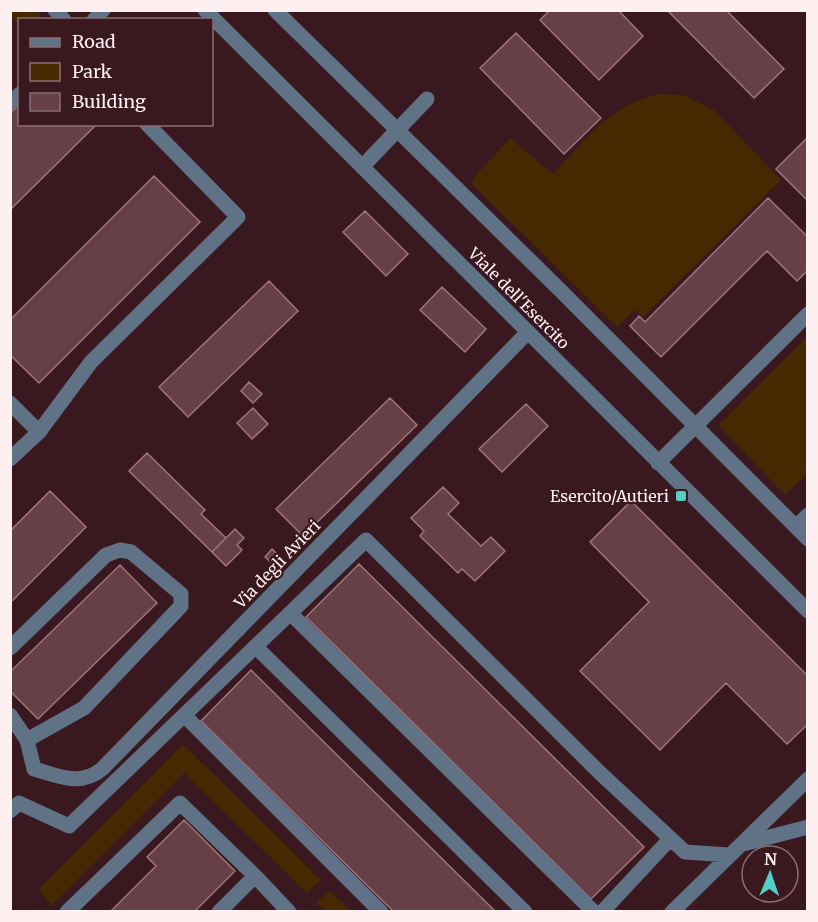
<svg xmlns="http://www.w3.org/2000/svg" width="818" height="922" viewBox="0 0 818 922" font-family="Merriweather,serif">
<style>
.green{fill:#462900}
.building{fill:#664046;stroke:#9f757b;stroke-width:1.5}
.lines{fill:none;stroke-linecap:round;stroke-linejoin:round}
.minor{stroke:#607386;stroke-width:15}
.poi-dot{fill:#55cec6;stroke:#3a181f;stroke-width:2}
.labels{text-anchor:middle;stroke-width:4.5;stroke-linejoin:round;paint-order:stroke}
.street-label{font-size:16px;fill:#fef0f1;stroke:#3a181f}
.poi-label{font-size:16px;fill:#fef0f1;stroke:#3a181f;text-anchor:end}
</style>
<rect width="100%" height="100%" fill="#3a181f"/>
<path class="green" d="M 10,11 L 37,11 L 40,14 L 35,19 L 20,20 L 19,25 L 11,16 Z
M 658,94 L 683,95 L 714,110 L 781,180 L 643,317 L 635,310 L 617,327 L 470,182 L 510,138 L 553,174 C 588,137 606,108 658,94 Z
M 807,337 L 807,473 L 785,495 L 718,425 Z
M 183,744 L 321,880 L 307,893 L 184,773 L 52,905 L 38,890 Z
M 330,891 L 351,911 L 325,911 L 316,902 Z"/>
<path class="building" d="M 550,10 L 618,10 L 643,36 L 599,80 L 540,20 Z
M 667,10 L 726,10 L 784,69 L 754,98 Z
M 516,33 L 601,118 L 564,154 L 480,68 Z
M 20,104 L 20,124 L 97,124 L 10,210 L 10,113 Z
M 808,137 L 808,201 L 776,169 Z
M 154,176 L 200,222 L 39,383 L 10,355 L 10,320 Z
M 768,198 L 808,237 L 808,270 L 797,281 L 767,251 L 661,357 L 630,326 L 639,316 L 645,322 Z
M 365,211 L 408,254 L 386,276 L 343,232 Z
M 269,281 L 298,311 L 188,417 L 159,387 Z
M 442,287 L 486,329 L 465,352 L 420,310 Z
M 249,382 L 262,394 L 253,403 L 241,391 Z
M 390,398 L 417,425 L 303,536 L 276,509 Z
M 526,404 L 548,426 L 502,472 L 479,449 Z
M 253,408 L 268,424 L 252,439 L 237,423 Z
M 147,453 L 205,510 L 201,514 L 226,538 L 212,552 L 129,471 Z
M 443,487 L 459,503 L 448,514 L 481,546 L 491,537 L 505,551 L 475,581 L 462,569 L 458,573 L 420,536 L 424,531 L 411,518 Z
M 50,491 L 86,527 L 10,603 L 10,531 Z
M 631,501 L 808,676 L 808,724 L 787,744 L 726,683 L 660,750 L 580,671 L 649,602 L 590,542 Z
M 235,529 L 244,538 L 237,545 L 242,550 L 226,566 L 212,552 Z
M 272,549 L 279,556 L 272,563 L 265,557 Z
M 359,564 L 644,847 L 591,899 L 306,617 Z
M 120,565 L 157,603 L 38,719 L 10,691 L 10,672 Z
M 251,670 L 496,912 L 394,912 L 201,721 Z
M 184,820 L 235,871 L 194,912 L 110,912 L 156,866 L 147,857 Z"/>
<g class="lines">
<path class="minor" d="M 55,10 L 64,20
M 205,10 L 808,611
M 275,10 L 560,290 L 808,539
M 94,20 L 103,10
M 10,103 L 20,94
M 362,167 L 427,99
M 10,403 L 39,432
M 10,459 L 39,432 L 91,362 L 238,217 L 147,124
M 658,463 L 808,314
M 796,527 L 808,515
M 290,613 L 594,912
M 256,647 L 525,912
M 10,648 L 106,555 L 120,550 L 131,552 L 181,594 L 181,606 L 84,708 L 27,740 L 10,715
M 184,715 L 381,912
M 27,740 L 34,769 C 59,776 80,787 102,769 L 528,332
M 10,811 L 19,803 L 69,826 L 366,540 L 599,772 L 685,852 L 729,855
M 743,844 L 808,827
M 67,912 L 180,803 L 255,876
M 219,912 L 255,876 L 289,912
M 602,912 L 670,839
M 672,912 L 808,779"/>
</g>
<rect class="poi-dot" x="675" y="490" width="12" height="12" rx="3"/>
<g class="labels">
<g class="street-label">
<text transform="translate(519 298) rotate(45)" y="6">Viale dell'Esercito</text>
<text transform="translate(277 564) rotate(-46)" y="6">Via degli Avieri</text>
</g>
<g class="poi-label">
<text x="669" y="502">Esercito/Autieri</text>
</g>
</g>
<rect width="818" height="922" fill="none" stroke="#fef0f1" stroke-width="24"/>
<rect x="18" y="18" width="195" height="108" fill="#3a181f" stroke="#886e73" stroke-width="1.5"/>
<rect x="30" y="38" width="30" height="9" fill="#607386" stroke="#886e73" stroke-width="1.5"/>
<text x="72" y="48" font-size="18" fill="#fef0f1">Road</text>
<rect x="30" y="63" width="30" height="18" fill="#462900" stroke="#886e73" stroke-width="1.5"/>
<text x="72" y="78" font-size="18" fill="#fef0f1">Park</text>
<rect x="30" y="93" width="30" height="18" fill="#664046" stroke="#886e73" stroke-width="1.5"/>
<text x="72" y="108" font-size="18" fill="#fef0f1">Building</text>
<g transform="translate(770 874) rotate(2)"><circle r="28" fill="#3a181f" stroke="#886e73" stroke-width="1.5"/>
<path d="M0-4.5L10 22L0 15L-10 22Z" fill="#55cec6"/>
<text y="-9" font-size="16" font-weight="bold" text-anchor="middle" fill="#fef0f1">N</text>
</g>
</svg>
